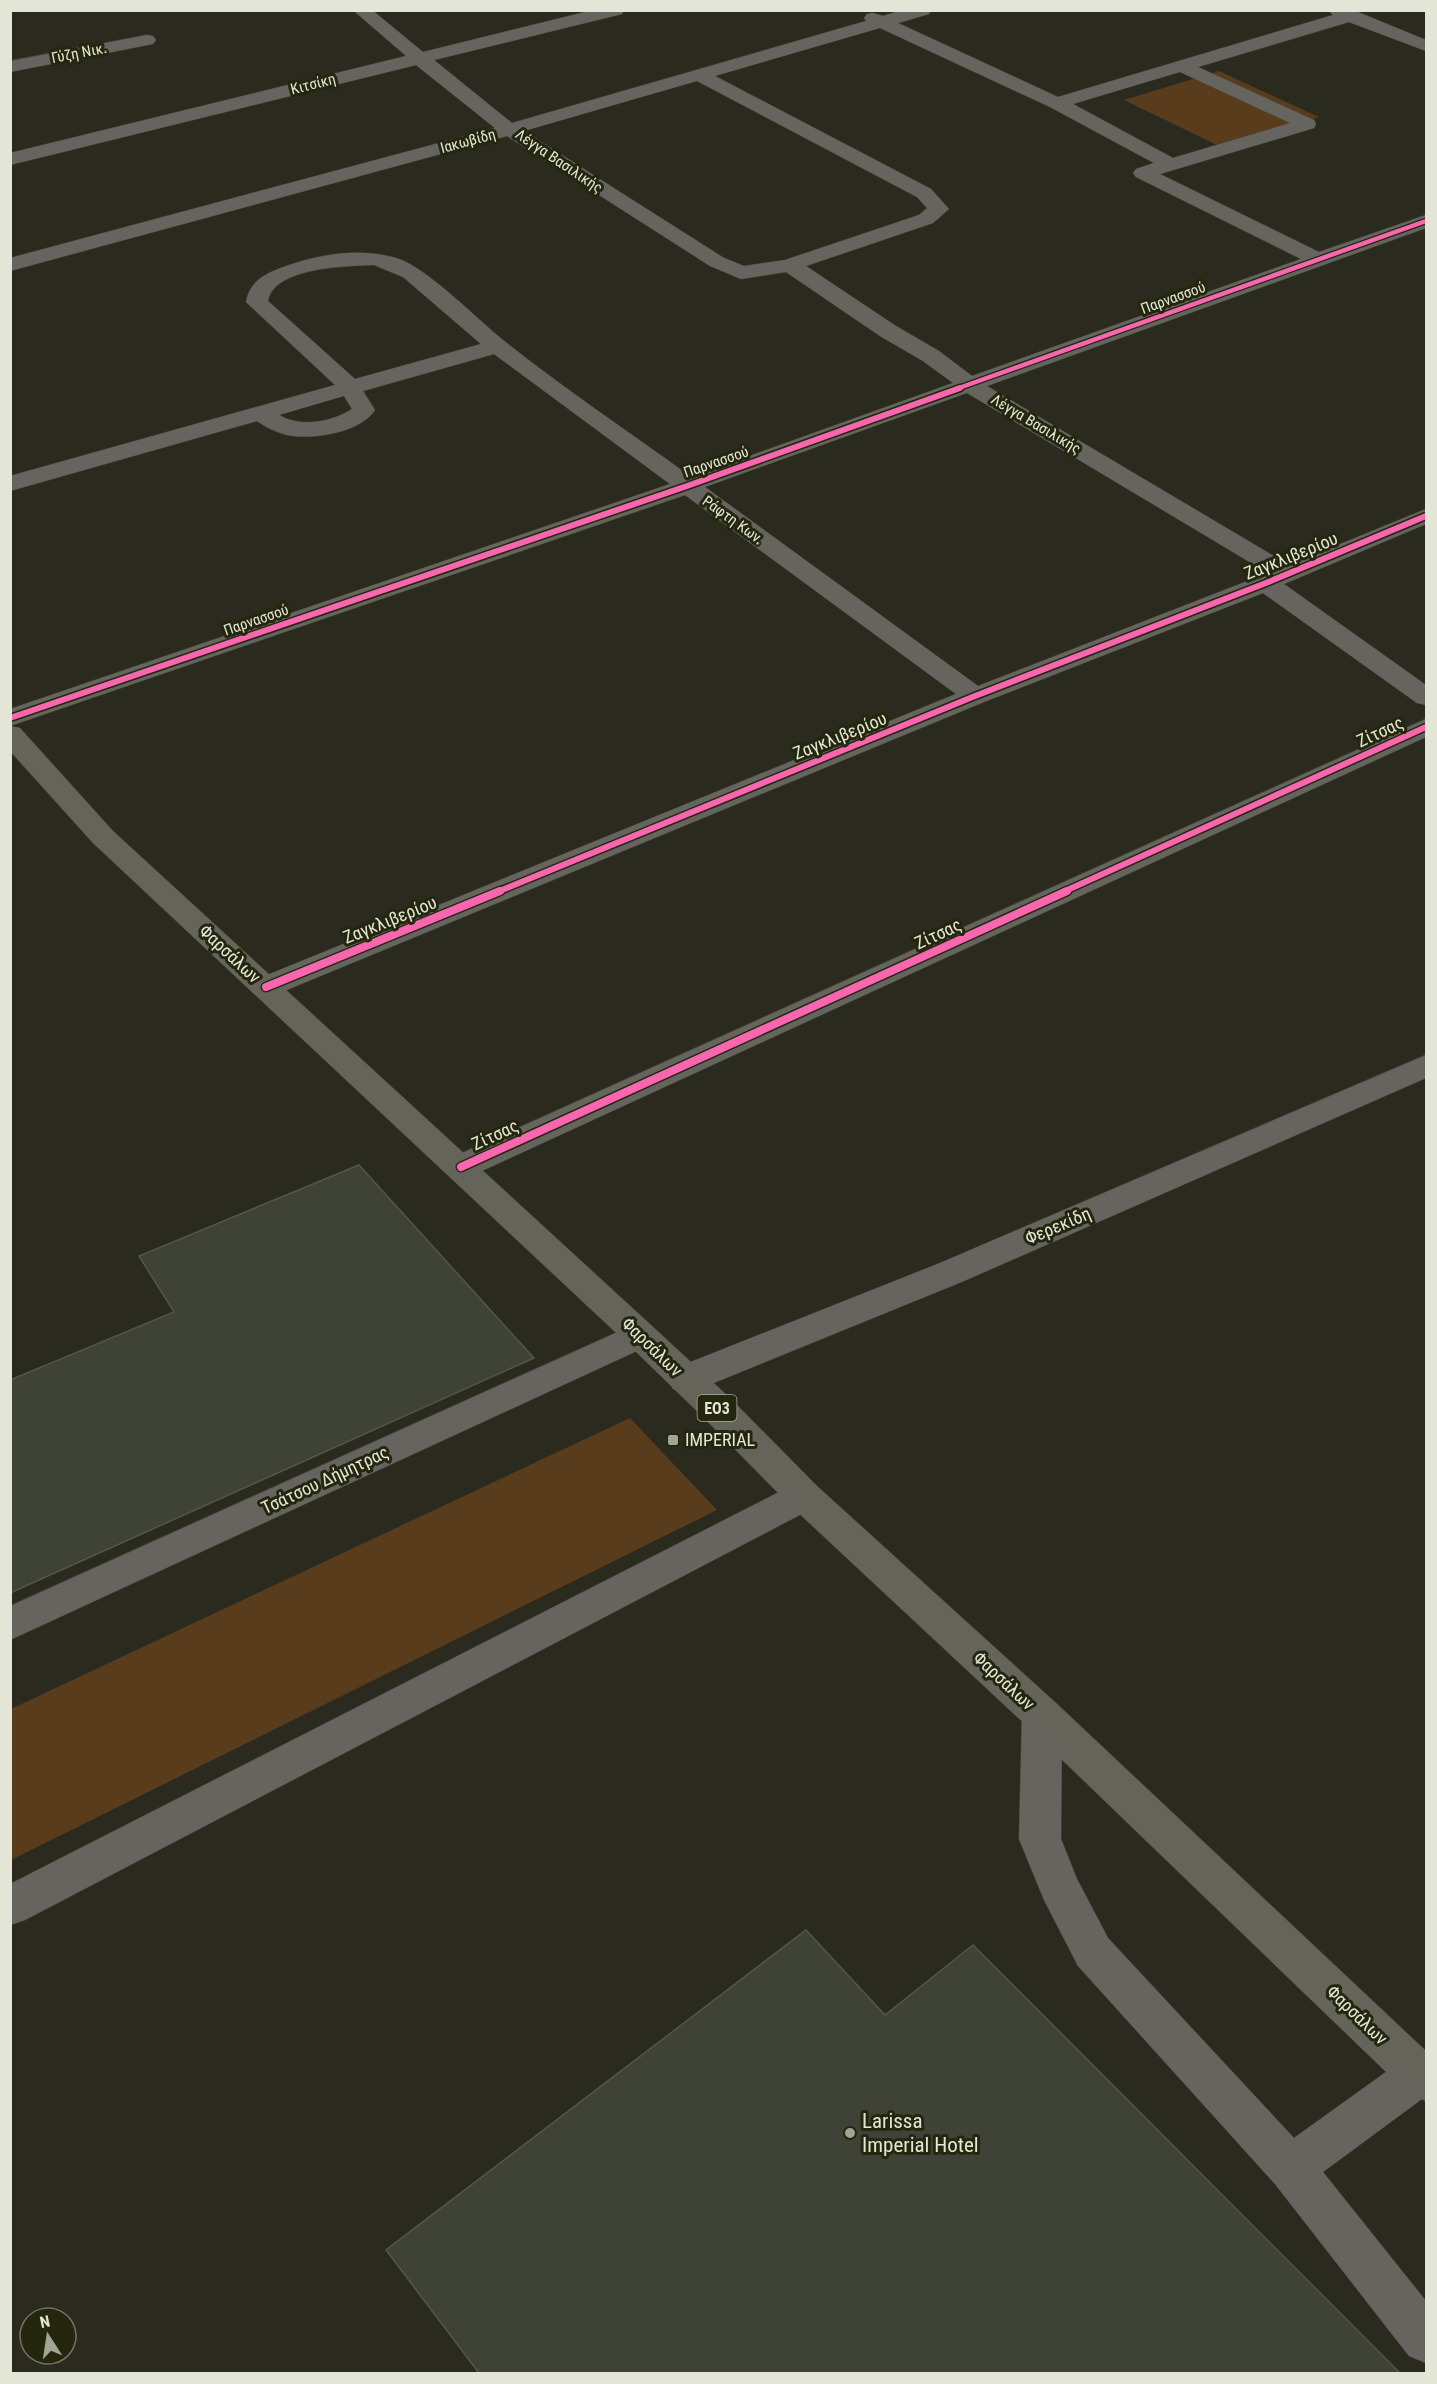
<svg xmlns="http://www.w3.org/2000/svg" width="1437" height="2384" viewBox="0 0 1437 2384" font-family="'Roboto Condensed',sans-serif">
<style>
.green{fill:#593c1b}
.building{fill:#3f4237;stroke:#53564c;stroke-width:1.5}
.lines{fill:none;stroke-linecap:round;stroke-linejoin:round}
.minor-casing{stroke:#47483c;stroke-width:1}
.major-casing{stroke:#47483c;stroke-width:1}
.minor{fill:#65645e;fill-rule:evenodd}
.major{fill:#65645a;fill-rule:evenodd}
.cycleway-far2-casing{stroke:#24270e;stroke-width:7}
.cycleway-far1-casing{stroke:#24270e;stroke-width:9}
.cycleway-casing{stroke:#24270e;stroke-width:11}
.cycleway-far2{stroke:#f766af;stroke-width:4.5}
.cycleway-far1{stroke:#f766af;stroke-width:6}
.cycleway{stroke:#f766af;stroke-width:8}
.poi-dot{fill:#a2a596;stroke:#24270e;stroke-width:2}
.labels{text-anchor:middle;stroke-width:6;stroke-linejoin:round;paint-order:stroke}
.far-street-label{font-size:15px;fill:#e3e6d6;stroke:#24270e}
.shield{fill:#24270e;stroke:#aaad9a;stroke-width:1.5}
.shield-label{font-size:16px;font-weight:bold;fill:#e3e6d6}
.street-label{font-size:18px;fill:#e3e6d6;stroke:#24270e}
.poi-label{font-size:18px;fill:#e3e6d6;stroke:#24270e;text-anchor:start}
.near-poi-label{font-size:21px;fill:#e3e6d6;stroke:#24270e;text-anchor:start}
</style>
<rect width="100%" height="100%" fill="#2a2b1e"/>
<path class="green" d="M 1219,71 L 1319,117 L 1223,148 L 1124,100 Z
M 630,1418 L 717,1510 L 11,1860 L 11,1709 Z"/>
<path class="building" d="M 359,1165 L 534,1358 L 10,1593 L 10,1380 L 174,1312 L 139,1256 Z
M 806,1930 L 885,2015 L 973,1945 L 1400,2373 L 479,2373 L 386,2250 Z"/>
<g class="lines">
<g class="minor-casing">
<path id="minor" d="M 353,10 L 372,10 L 423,52 L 593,10 L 624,10 L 622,14 L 434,60 L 512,123 L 866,21 L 864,18 L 867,14 L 873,13 L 883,16 L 902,10 L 931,10 L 929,14 L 898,23 L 1058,97 L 1333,15 L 1328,10 L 1353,10 L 1426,40 L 1426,51 L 1349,22 L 1198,67 L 1314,120 L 1316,124 L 1314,128 L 1160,174 L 1319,252 L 1426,215 L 1426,228 L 987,386 L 1289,565 L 1426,509 L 1426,524 L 1284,584 L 1426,685 L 1426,705 L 1417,703 L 1263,593 L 984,702 L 277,994 L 266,997 L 255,994 L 251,987 L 255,980 L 956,694 L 685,495 L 10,726 L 10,709 L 670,484 L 494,354 L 363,391 L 375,410 C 360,433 312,440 287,435 C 276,432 267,428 257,421 L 10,491 L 10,476 L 335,385 L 246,302 C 251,277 270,272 292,264 C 325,253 365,248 399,259 C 428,269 477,319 503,340 C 563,388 628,431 691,477 L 953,383 L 923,361 L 880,336 L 786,272 L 741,279 L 710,266 L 507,136 L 10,271 L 10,258 L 495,128 L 416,65 L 10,165 L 10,153 L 406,56 ZM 880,28 L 1050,107 L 1154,163 L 1136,169 L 1133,173 L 1136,177 L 1301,259 L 972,376 L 939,351 L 896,326 L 806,266 L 933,223 L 949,209 L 931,189 L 715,76 ZM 1180,72 L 1290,123 L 1173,158 L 1073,104 ZM 697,81 L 917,197 L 927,208 L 919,215 L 785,260 L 744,266 L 724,258 L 524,131 ZM 374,265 L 403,277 L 481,344 L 355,379 L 268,301 C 274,267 347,266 374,265 ZM 967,393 L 1268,573 L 978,686 L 705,487 ZM 344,396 L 352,409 C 332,422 300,428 279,415 Z
M 147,35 L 153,36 L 156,40 L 153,44 L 10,72 L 10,61 Z
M 1426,719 L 1426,737 L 473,1175 L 461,1178 L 449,1175 L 445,1167 L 449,1159 Z
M 1426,1055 L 1426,1078 L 964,1281 L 699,1389 L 686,1392 L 673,1389 L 668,1379 L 673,1369 L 940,1263 Z
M 640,1322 L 652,1326 L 657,1335 L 652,1344 L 10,1640 L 10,1606 Z
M 804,1481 L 817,1486 L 822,1496 L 817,1506 L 25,1920 L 10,1925 L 10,1884 L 791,1486 Z
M 1042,1698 L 1056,1703 L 1062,1715 L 1061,1839 L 1077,1879 L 1108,1938 L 1294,2138 L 1404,2059 L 1420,2053 L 1426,2055 L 1426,2096 L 1323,2172 L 1426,2301 L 1426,2363 L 1409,2356 L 1275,2184 L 1078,1966 L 1044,1900 L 1019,1839 L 1022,1715 L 1028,1703 Z"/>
</g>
<g class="major-casing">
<path id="major" d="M 10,726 L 20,728 L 113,831 L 652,1326 L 731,1399 L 817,1486 L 1056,1703 L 1426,2051 L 1426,2101 L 1410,2095 L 1028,1727 L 791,1506 L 705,1419 L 628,1344 L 93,843 L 10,751 Z"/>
</g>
<use href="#minor" class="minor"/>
<use href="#major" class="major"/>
<g class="cycleway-far2-casing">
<path id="cycleway-far2" d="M 956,389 L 1426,221"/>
</g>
<g class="cycleway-far1-casing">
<path id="cycleway-far1" d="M 10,718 L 687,486 L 960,388
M 497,892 L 975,696 L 1266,583 L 1426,516
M 1063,892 L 1426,727"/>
</g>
<g class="cycleway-casing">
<path id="cycleway" d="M 266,987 L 500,891
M 461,1167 L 1067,891"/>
</g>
<use href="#cycleway-far2" class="cycleway-far2"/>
<use href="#cycleway-far1" class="cycleway-far1"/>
<use href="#cycleway" class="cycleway"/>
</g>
<g class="poi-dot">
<rect x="667" y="1434" width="12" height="12" rx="3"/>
<circle cx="850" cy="2133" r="6"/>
</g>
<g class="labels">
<g class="far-street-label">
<text transform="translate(79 53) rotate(-11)" y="5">Γύζη Νικ.</text>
<text transform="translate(313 84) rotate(-14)" y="5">Κιτσίκη</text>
<text transform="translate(468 141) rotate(-15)" y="5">Ιακωβίδη</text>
<text transform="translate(559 161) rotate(34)" y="5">Λέγγα Βασιλικής</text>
<text transform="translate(1173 298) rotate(-20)" y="5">Παρνασσού</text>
<text transform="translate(1036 424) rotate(31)" y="5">Λέγγα Βασιλικής</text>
<text transform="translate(716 462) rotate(-19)" y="5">Παρνασσού</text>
<text transform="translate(733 520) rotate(36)" y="5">Ράφτη Κων.</text>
<text transform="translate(256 620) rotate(-19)" y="5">Παρνασσού</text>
</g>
<rect class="shield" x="697.5" y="1395" width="39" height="26" rx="4.5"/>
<g class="shield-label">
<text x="717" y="1414">ΕΟ3</text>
</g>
<g class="street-label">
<text transform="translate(1291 556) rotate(-22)" y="6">Ζαγκλιβερίου</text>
<text transform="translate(1380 732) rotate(-25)" y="6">Ζίτσας</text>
<text transform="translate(840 736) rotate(-22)" y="6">Ζαγκλιβερίου</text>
<text transform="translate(390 920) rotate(-22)" y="6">Ζαγκλιβερίου</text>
<text transform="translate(938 934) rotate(-25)" y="6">Ζίτσας</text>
<text transform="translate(230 954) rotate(43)" y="6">Φαρσάλων</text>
<text transform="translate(495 1135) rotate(-25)" y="6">Ζίτσας</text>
<text transform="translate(1058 1226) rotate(-23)" y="6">Φερεκίδη</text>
<text transform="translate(652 1347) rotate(44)" y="6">Φαρσάλων</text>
<text transform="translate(325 1480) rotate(-25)" y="6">Τσάτσου Δήμητρας</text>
<text transform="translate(1004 1681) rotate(43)" y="6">Φαρσάλων</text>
<text transform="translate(1357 2015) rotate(44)" y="6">Φαρσάλων</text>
</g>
<g class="poi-label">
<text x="685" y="1446">IMPERIAL</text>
</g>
<g class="near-poi-label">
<text x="862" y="2128">Larissa<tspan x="862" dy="24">Imperial Hotel</tspan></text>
</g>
</g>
<rect width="1437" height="2384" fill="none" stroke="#e3e6d6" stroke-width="24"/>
<g transform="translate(48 2336) rotate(348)"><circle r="28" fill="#24270e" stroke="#70735e" stroke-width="1.5"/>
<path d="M0-4.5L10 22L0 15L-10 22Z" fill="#a2a596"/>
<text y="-9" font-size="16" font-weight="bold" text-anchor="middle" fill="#e3e6d6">N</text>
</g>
</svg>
